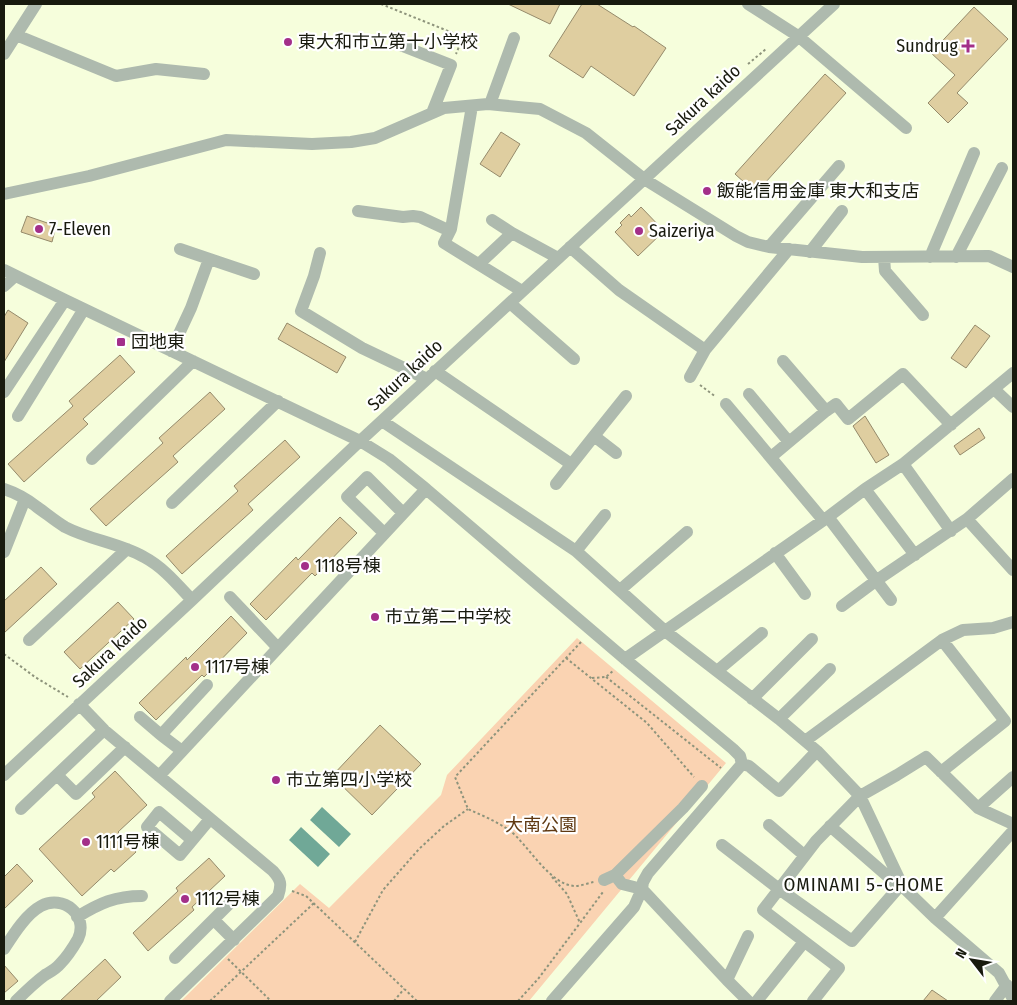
<svg xmlns="http://www.w3.org/2000/svg" width="1017" height="1005" viewBox="0 0 1017 1005" font-family="'Fira Sans Condensed','Noto Sans JP',sans-serif">
<style>
.green{fill:#fad3b2}
.water{fill:#70a897}
.building{fill:#dfcea0;stroke:#958a6b}
.lines{fill:none;stroke-linecap:round;stroke-linejoin:round}
.path{stroke:#8e947c;stroke-width:2;stroke-dasharray:2.5 2.5;stroke-linecap:butt}
.minor{stroke:#aebaae;stroke-width:12}
.poi-dot{fill:#a32f89;stroke:#fff;stroke-width:2}
.labels{text-anchor:middle;stroke-width:4.5;stroke-linejoin:round;paint-order:stroke}
.poi-label{font-size:18px;fill:#181a0e;stroke:#fff;text-anchor:start}
.street-label{font-size:18px;fill:#181a0e;stroke:#fff}
.park-label{font-size:18px;fill:#5f3912;stroke:#fff}
.neighbourhood-label{font-size:19px;letter-spacing:1px;fill:#181a0e;stroke:#fff}
</style>
<rect width="100%" height="100%" fill="#f6fedc"/>
<path class="green" d="M 577,638 L 726,763 L 529,1001 L 181,1001 L 300,884 L 329,908 L 441,795 L 447,775 Z"/>
<path class="water" d="M 322,807 L 351,834 L 339,847 L 310,820 Z
M 301,827 L 330,854 L 318,867 L 289,840 Z"/>
<path class="building" d="M 508,4 L 560,4 L 550,24 Z
M 582,4 L 597,4 L 633,27 L 634,26 L 666,48 L 634,96 L 591,66 L 583,78 L 549,56 Z
M 974,7 L 1008,39 L 957,93 L 968,103 L 948,123 L 928,103 L 955,75 L 931,53 Z
M 825,74 L 846,93 L 756,193 L 735,174 Z
M 501,132 L 520,144 L 500,177 L 480,164 Z
M 641,207 L 664,231 L 638,256 L 615,232 L 622,225 L 620,223 L 629,214 L 631,217 Z
M 27,216 L 56,226 L 52,242 L 21,232 Z
M 8,310 L 28,323 L 4,362 L 4,317 Z
M 287,323 L 346,357 L 337,373 L 278,339 Z
M 975,325 L 990,336 L 966,368 L 951,358 Z
M 120,355 L 135,372 L 83,419 L 88,424 L 24,482 L 8,464 L 73,406 L 69,401 Z
M 210,392 L 225,409 L 173,456 L 178,462 L 106,526 L 90,509 L 163,443 L 159,438 Z
M 865,416 L 889,455 L 876,463 L 853,426 Z
M 979,428 L 985,438 L 960,455 L 954,446 Z
M 285,440 L 300,457 L 248,504 L 253,510 L 182,574 L 166,556 L 238,491 L 234,486 Z
M 340,517 L 357,533 L 315,576 L 312,573 L 266,620 L 250,604 L 296,557 L 298,560 Z
M 41,567 L 57,584 L 4,633 L 4,601 Z
M 118,602 L 134,619 L 80,669 L 64,652 Z
M 231,616 L 247,633 L 204,677 L 202,675 L 156,720 L 139,703 L 186,657 L 187,660 Z
M 380,725 L 421,764 L 372,815 L 332,776 Z
M 115,771 L 147,805 L 118,832 L 136,852 L 114,872 L 111,869 L 82,896 L 39,849 L 95,797 L 92,793 Z
M 209,858 L 225,876 L 192,907 L 194,910 L 148,951 L 133,933 L 178,891 L 176,888 Z
M 17,864 L 33,881 L 4,909 L 4,877 Z
M 105,959 L 121,977 L 96,1001 L 60,1001 Z
M 4,965 L 18,981 L 4,993 Z
M 932,990 L 948,1001 L 923,1001 Z"/>
<g class="lines">
<path class="path" d="M 381,4 L 463,37 L 456,54
M 748,64 L 766,49
M 700,385 L 716,397
M 581,642 L 455,777 L 468,809 C 481,815 496,821 509,830 C 528,844 549,885 575,886 C 581,886 588,883 594,882
M 4,654 L 35,677 L 68,697
M 566,658 L 647,723 L 694,777
M 606,677 L 721,768
M 592,678 L 606,677 L 614,670
M 552,877 L 567,894 L 580,923 L 603,892
M 292,891 L 306,896 L 417,1001
M 355,942 L 383,890 L 419,849 L 444,826 L 468,809
M 228,959 L 271,1001
M 210,1001 L 314,903
M 394,1001 L 404,989
M 518,1001 L 538,979 L 580,923"/>
<path class="minor" d="M 748,4 L 798,36 L 906,128
M 16,35 L 116,76 L 156,69 L 204,74
M 400,45 L 451,65 L 432,113
M 4,54 L 36,4
M 490,104 L 514,38
M 472,106 L 451,229 L 444,243 L 522,291
M 4,194 L 89,176 L 226,140 L 312,144 L 351,142 L 375,138 L 444,108 L 488,104 L 540,109 L 586,133 L 644,179 L 736,236 L 748,242 L 769,247 L 862,257 L 989,256 L 1013,267
M 358,211 L 403,217 L 413,216 L 420,217 L 450,231
M 492,220 L 512,233
M 570,247 L 619,290 L 705,350
M 769,247 L 839,166
M 180,249 L 254,274
M 810,252 L 842,211
M 320,253 L 314,276 L 301,311 L 362,348 L 427,379
M 884,257 L 885,271 L 923,315
M 930,257 L 974,153
M 956,257 L 1002,168
M 479,264 L 512,233 L 558,258
M 4,270 L 65,300 L 360,441 L 389,459 L 426,489 L 625,659 L 733,749 L 740,756 L 742,764
M 4,286 L 15,276
M 510,303 L 574,359
M 171,351 L 191,308 L 209,259
M 783,361 L 826,411
M 435,371 L 571,464
M 690,377 L 705,350 L 789,249
M 994,389 L 1013,407
M 4,392 L 65,300
M 749,394 L 789,442
M 726,404 L 823,520
M 18,416 L 84,309
M 382,421 L 576,551
M 594,436 L 626,396
M 771,457 L 826,411 L 836,404 L 848,419 L 903,374 L 951,425
M 92,459 L 193,361
M 903,464 L 951,531
M 556,484 L 594,436 L 616,453
M 4,489 C 16,493 27,499 37,507 C 47,514 55,521 65,527 C 90,540 119,543 144,557 C 163,567 177,584 192,600
M 865,489 L 915,555
M 172,503 L 278,401
M 605,515 L 576,551 L 665,631 L 779,719 L 817,751 L 840,775 L 860,796 L 903,887 L 935,918 L 999,973 L 1013,999
M 828,517 L 891,600
M 967,519 L 1013,570
M 384,533 L 347,497 L 367,477 L 403,513
M 4,552 L 25,499
M 775,553 L 805,594
M 620,590 L 687,532
M 230,597 L 278,648
M 842,606 L 877,580 L 967,519 L 1013,479
M 29,640 L 127,549
M 625,659 L 828,517 L 865,489 L 903,464 L 1013,373
M 717,671 L 762,633
M 752,699 L 812,639
M 79,704 L 104,730 L 273,871 C 281,880 282,884 278,896 L 170,1001
M 140,717 L 161,735
M 779,719 L 830,669
M 805,741 L 942,640 L 963,630 L 993,628 L 1013,622
M 182,751 L 161,735 L 207,685
M 742,764 L 648,873 L 643,882 L 642,889 L 727,980 L 748,1001
M 742,764 L 749,766 L 779,791 L 817,751
M 941,772 L 1005,721 L 942,640
M 4,775 L 192,600 L 360,441 L 834,4
M 57,775 L 76,794 L 125,747
M 159,776 L 426,489
M 978,808 L 1013,777
M 21,809 L 104,730
M 769,825 L 804,855
M 830,826 L 900,887
M 192,840 L 159,812 L 147,827 L 180,855 L 210,819
M 722,845 L 779,889 L 852,941 L 899,887
M 604,880 L 615,875 L 683,808 L 702,786
M 77,917 C 100,903 115,896 142,896
M 935,918 L 1013,831
M 214,920 L 234,940
M 4,949 C 13,935 26,914 41,906 C 63,894 89,915 78,939 C 74,946 66,958 60,964 C 56,969 50,972 45,975 C 34,983 25,992 16,1001
M 175,958 L 237,896
M 727,980 L 748,936
M 552,1001 L 634,907 L 642,889 L 622,884 L 615,875
M 757,1001 L 804,942
M 813,1001 L 839,968 L 763,910 L 816,841 L 860,796 L 897,775 L 926,757 L 978,808 L 1013,824
M 995,1001 L 1007,985"/>
</g>
<g class="poi-dot">
<circle cx="288" cy="42" r="5"/>
<path d="M965.5 38.5h5v5h5v5h-5v5h-5v-5h-5v-5h5z"/>
<circle cx="707" cy="191" r="5"/>
<circle cx="39" cy="229" r="5"/>
<circle cx="639" cy="231" r="5"/>
<rect x="116" y="337" width="10" height="10" rx="2.5"/>
<circle cx="305" cy="566" r="5"/>
<circle cx="375" cy="617" r="5"/>
<circle cx="195" cy="667" r="5"/>
<circle cx="276" cy="780" r="5"/>
<circle cx="86" cy="842" r="5"/>
<circle cx="185" cy="899" r="5"/>
</g>
<g class="labels">
<g class="poi-label">
<text x="298" y="48">東大和市立第十小学校</text>
<text x="958" y="52" text-anchor="end">Sundrug</text>
<text x="717" y="197">飯能信用金庫 東大和支店</text>
<text x="49" y="235">7-Eleven</text>
<text x="649" y="237">Saizeriya</text>
<text x="131" y="348">団地東</text>
<text x="315" y="572">1118号棟</text>
<text x="385" y="623">市立第二中学校</text>
<text x="205" y="673">1117号棟</text>
<text x="286" y="786">市立第四小学校</text>
<text x="96" y="848">1111号棟</text>
<text x="195" y="905">1112号棟</text>
</g>
<g class="street-label">
<text transform="translate(703 100) rotate(-43)" y="6">Sakura kaido</text>
<text transform="translate(405 375) rotate(-43)" y="6">Sakura kaido</text>
<text transform="translate(110 652) rotate(-43)" y="6">Sakura kaido</text>
</g>
<g class="park-label">
<text x="541" y="831">大南公園</text>
</g>
<g class="neighbourhood-label">
<text x="864" y="891">OMINAMI 5-CHOME</text>
</g>
</g>
<rect width="1017" height="1005" fill="none" stroke="#181a0e" stroke-width="10"/>
<g transform="translate(972 960) rotate(301)" stroke="#ffffff" stroke-width="4" paint-order="stroke">
<path d="M0-4L9 19L0 12L-9 19Z" fill="#181a0e"/>
<text y="-8" font-size="14" font-weight="bold" text-anchor="middle" fill="#181a0e">N</text>
</g>
</svg>
